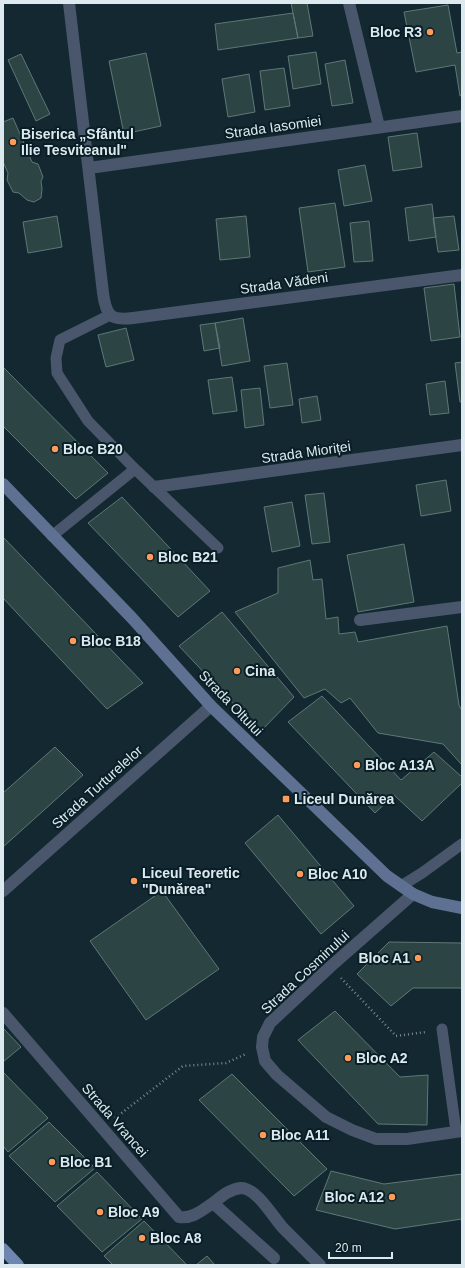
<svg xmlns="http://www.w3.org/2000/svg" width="465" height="1268" viewBox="0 0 465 1268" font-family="Arial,sans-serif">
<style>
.building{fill:#2c4544;stroke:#5d7876}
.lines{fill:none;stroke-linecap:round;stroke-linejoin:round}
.path{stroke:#798a91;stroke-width:2.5;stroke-dasharray:1 3;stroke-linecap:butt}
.lane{stroke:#4a566b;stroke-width:11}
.street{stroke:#4a566b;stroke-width:12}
.secondary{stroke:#5e7192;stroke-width:12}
.primary{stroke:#6e86b0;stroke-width:12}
.poi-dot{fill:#fe9b59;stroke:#091e26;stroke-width:1.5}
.labels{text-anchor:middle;stroke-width:4;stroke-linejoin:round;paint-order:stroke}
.poi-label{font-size:14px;font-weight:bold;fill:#dce9ee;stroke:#091e26;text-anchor:start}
.street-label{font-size:14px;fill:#dce9ee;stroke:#091e26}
</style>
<rect width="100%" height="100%" fill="#132830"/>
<path class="building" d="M 291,3 L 307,3 L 313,36 L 298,38 Z
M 448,5 L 457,53 L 462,52 L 462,95 L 460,96 L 455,65 L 416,72 L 404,12 Z
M 293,13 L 298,38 L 218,50 L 215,24 Z
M 316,52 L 321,84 L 293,89 L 288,56 Z
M 146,53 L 161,126 L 124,134 L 109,61 Z
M 21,54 L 50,114 L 36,121 L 8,60 Z
M 345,60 L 353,103 L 332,106 L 325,64 Z
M 284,68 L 290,106 L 265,110 L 260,71 Z
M 249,74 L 255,112 L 228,117 L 222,79 Z
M 13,118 L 32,162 L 38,164 L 43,177 L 41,181 L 42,189 L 41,198 L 34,202 L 27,200 L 19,193 L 13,192 L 7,180 L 8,173 L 3,162 L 3,122 Z
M 417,133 L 422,167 L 393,171 L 388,137 Z
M 365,165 L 372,201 L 344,206 L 338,170 Z
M 335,203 L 345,267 L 308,272 L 299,208 Z
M 432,204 L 436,237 L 409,241 L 405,208 Z
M 57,216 L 62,247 L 28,253 L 23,222 Z
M 246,216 L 250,257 L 220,260 L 216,219 Z
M 454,216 L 459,250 L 438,252 L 433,218 Z
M 369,221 L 373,261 L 354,262 L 350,223 Z
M 454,284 L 460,337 L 431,341 L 424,288 Z
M 243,318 L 250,361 L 222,366 L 215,323 Z
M 215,323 L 220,348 L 204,351 L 200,325 Z
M 126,328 L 134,360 L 106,367 L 98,335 Z
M 462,362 L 462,402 L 460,402 L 455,363 Z
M 287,363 L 293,405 L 270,408 L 264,366 Z
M 3,367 L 108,473 L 76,499 L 3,426 Z
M 232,377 L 237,411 L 213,414 L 208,380 Z
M 445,381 L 449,413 L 430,415 L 426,384 Z
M 260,388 L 264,425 L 245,428 L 241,390 Z
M 317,396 L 321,420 L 302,423 L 299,399 Z
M 446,480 L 451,511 L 421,516 L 416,485 Z
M 324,493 L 330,542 L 312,544 L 305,495 Z
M 122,497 L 210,591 L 178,617 L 88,523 Z
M 292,502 L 300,546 L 272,552 L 264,507 Z
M 3,537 L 143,683 L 107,709 L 3,598 Z
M 404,544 L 414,602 L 358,612 L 347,555 Z
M 310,560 L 313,580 L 322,579 L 326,619 L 338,617 L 339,634 L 355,632 L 358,642 L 447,626 L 459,705 L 462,711 L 462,765 L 443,744 L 378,733 L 350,698 L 341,703 L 325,689 L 304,698 L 235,612 L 278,593 L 278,568 Z
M 222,612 L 294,697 L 260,732 L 179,646 Z
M 322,696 L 401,780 L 434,752 L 462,777 L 462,783 L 422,821 L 394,795 L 375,813 L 288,722 Z
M 55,747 L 83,775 L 3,847 L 3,793 Z
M 278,815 L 354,906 L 321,934 L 245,843 Z
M 162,891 L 219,969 L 146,1020 L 90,941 Z
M 389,942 L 462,943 L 462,988 L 413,988 L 391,1006 L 357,974 Z
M 335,1011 L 400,1077 L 428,1075 L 427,1125 L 378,1124 L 298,1040 Z
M 3,1028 L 21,1047 L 3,1062 Z
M 3,1072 L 48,1118 L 8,1152 L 3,1146 Z
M 232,1074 L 327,1169 L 294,1196 L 199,1100 Z
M 49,1122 L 95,1168 L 55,1202 L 9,1156 Z
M 331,1171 L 384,1184 L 462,1174 L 462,1219 L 395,1229 L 316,1210 Z
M 97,1172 L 142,1219 L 102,1252 L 57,1206 Z
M 144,1221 L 187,1265 L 113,1265 L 104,1256 Z
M 207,1256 L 215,1265 L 196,1265 Z"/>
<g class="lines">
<path class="path" d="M 341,978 L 396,1036 L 426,1032
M 115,1118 L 183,1066 L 226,1063 L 246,1054"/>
<path class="lane" d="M 110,315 L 60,340 L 56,358 L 57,373 L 88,421 L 135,469 L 218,548
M 52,536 L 135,469
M 401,886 L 422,873 L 462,844
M 442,1029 L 456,1131"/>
<path class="street" d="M 69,3 L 103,293 C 106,315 110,321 133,318 L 462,275
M 349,3 L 379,127
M 89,168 L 462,116
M 154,487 L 462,445
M 360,620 L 462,607
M 3,891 L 211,706
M 413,894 L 330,967 L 270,1023 L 263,1037 L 262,1047 L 265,1061 L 277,1075 L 326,1117 L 352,1130 L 376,1139 L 407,1139 L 462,1131
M 3,1013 L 179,1217 C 193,1219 202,1210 213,1203 L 274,1258
M 213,1203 C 222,1196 230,1189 241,1188 C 257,1188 273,1217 283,1228 C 295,1240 308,1253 320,1265"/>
<path class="secondary" d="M 3,484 L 132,618 L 211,706 L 387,876 L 413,894 L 432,902 L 462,908"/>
<path class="primary" d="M 3,1249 L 18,1265"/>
</g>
<g class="poi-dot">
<circle cx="430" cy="32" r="4"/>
<circle cx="13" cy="142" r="4"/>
<circle cx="55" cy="449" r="4"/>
<circle cx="150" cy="557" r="4"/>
<circle cx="73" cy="641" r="4"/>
<circle cx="237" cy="671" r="4"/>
<circle cx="357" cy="765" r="4"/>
<rect x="282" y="795" width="8" height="8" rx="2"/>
<circle cx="300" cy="874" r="4"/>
<circle cx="134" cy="881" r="4"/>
<circle cx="418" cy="958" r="4"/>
<circle cx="348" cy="1058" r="4"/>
<circle cx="263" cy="1135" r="4"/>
<circle cx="52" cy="1162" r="4"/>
<circle cx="392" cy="1197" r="4"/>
<circle cx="100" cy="1212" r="4"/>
<circle cx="142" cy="1238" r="4"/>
</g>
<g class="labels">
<g class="poi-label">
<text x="422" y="37" text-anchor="end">Bloc R3</text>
<text x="21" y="139">Biserica „Sfântul<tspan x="21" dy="16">Ilie Tesviteanul"</tspan></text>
<text x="63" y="454">Bloc B20</text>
<text x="158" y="562">Bloc B21</text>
<text x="81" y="646">Bloc B18</text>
<text x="245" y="676">Cina</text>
<text x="365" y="770">Bloc A13A</text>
<text x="294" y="804">Liceul Dunărea</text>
<text x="142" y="878">Liceul Teoretic<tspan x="142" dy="16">"Dunărea"</tspan></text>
<text x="308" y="879">Bloc A10</text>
<text x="410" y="963" text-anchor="end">Bloc A1</text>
<text x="356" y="1063">Bloc A2</text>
<text x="271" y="1140">Bloc A11</text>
<text x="60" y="1167">Bloc B1</text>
<text x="384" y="1202" text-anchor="end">Bloc A12</text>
<text x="108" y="1217">Bloc A9</text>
<text x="150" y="1243">Bloc A8</text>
</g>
<g class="street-label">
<text transform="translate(273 127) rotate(-8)" y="5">Strada Iasomiei</text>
<text transform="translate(284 283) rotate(-8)" y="5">Strada Vădeni</text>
<text transform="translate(306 452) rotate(-8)" y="5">Strada Mioriței</text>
<text transform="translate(231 703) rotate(46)" y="5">Strada Oltului</text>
<text transform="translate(97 787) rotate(-42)" y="5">Strada Turturelelor</text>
<text transform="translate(305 972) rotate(-43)" y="5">Strada Cosminului</text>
<text transform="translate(115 1120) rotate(49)" y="5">Strada Vrancei</text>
</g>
</g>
<rect width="465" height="1268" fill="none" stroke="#dce9ee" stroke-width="8"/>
<path d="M329 1252v6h63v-6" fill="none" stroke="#dce9ee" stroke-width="2"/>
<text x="335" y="1252" font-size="12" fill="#dce9ee" stroke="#091e26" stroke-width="3" paint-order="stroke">20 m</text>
</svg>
